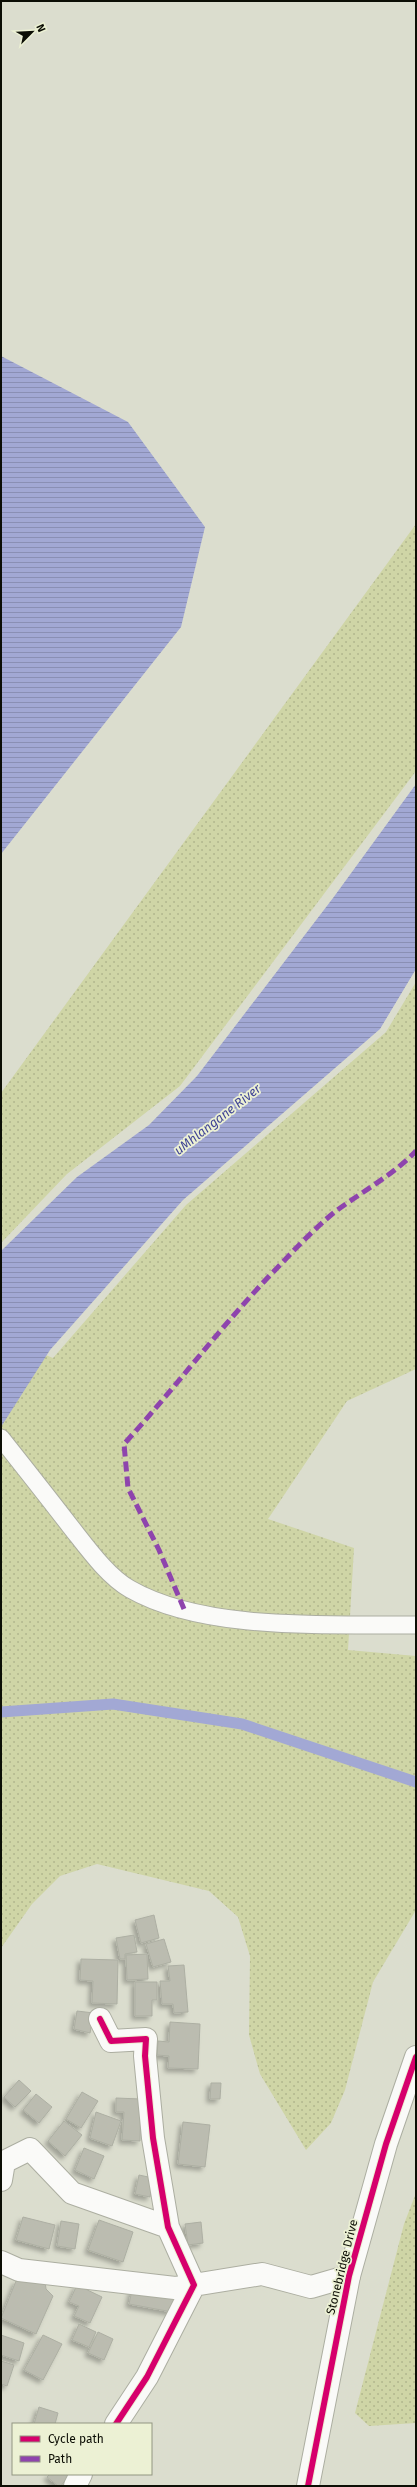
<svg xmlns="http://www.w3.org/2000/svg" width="417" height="2487" viewBox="0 0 417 2487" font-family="'Fira Sans',sans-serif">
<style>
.grass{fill:url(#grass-dots)}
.water{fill:url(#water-rules)}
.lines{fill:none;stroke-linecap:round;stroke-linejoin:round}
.stream{stroke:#a2a8d4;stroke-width:11}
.building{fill:#bbbcb0;stroke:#adafa3;filter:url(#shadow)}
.lane-casing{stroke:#acaea1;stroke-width:19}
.street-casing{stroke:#acaea1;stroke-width:24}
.secondary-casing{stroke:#acaea1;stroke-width:24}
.lane{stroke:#fafaf8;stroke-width:17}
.street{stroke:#fafaf8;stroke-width:22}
.secondary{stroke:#fafaf8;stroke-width:22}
.quiet{stroke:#8e44ad;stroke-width:5;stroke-dasharray:10 5;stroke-linecap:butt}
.cycleway-casing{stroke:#ecf1d4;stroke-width:8}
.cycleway{stroke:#d6006c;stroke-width:6}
.labels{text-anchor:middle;stroke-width:3.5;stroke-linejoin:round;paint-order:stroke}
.street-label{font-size:12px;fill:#0c0e05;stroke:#ecf1d4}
.water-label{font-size:13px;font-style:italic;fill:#414596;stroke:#ecf1d4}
</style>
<defs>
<pattern id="grass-dots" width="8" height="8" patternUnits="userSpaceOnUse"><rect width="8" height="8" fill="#cfd5a6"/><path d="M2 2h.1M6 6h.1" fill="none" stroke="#b1b68d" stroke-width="1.8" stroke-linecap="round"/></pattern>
<pattern id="water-rules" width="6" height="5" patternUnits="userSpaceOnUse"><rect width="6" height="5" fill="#a2a8d4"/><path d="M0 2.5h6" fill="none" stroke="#8a8fb4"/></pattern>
<filter id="shadow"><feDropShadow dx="-3.5" dy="3.5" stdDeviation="2" flood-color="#0004"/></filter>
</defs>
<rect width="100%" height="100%" fill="#dbddce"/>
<path class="grass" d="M 416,524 L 416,771 L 180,1086 L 67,1174 L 1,1243 L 1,1093 Z
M 416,982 L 416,1369 L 347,1401 L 268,1519 L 354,1548 L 348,1650 L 416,1656 L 416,1910 L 373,1982 L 345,2090 L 331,2123 L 306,2150 L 260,2074 L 249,2035 L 250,1956 L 238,1917 L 209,1891 L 97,1864 L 60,1876 L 32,1904 L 1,1948 L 1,1337 L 53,1358 L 186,1205 L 386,1032 Z
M 416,2193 L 416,2423 L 369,2426 L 355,2413 L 404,2224 Z"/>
<path class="water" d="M 1,356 L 128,422 L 205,527 L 181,627 L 1,854 Z
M 416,784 L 416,969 L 380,1029 L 183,1200 L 50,1350 L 1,1427 L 1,1251 L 77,1177 L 149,1125 L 197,1076 L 333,898 Z"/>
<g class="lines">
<path class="stream" d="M 1,1712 L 113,1704 L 242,1724 L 416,1782"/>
</g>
<path class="building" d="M 154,1915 L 159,1938 L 141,1943 L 135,1920 Z
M 134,1935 L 137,1952 L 125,1954 L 125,1959 L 120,1959 L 116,1938 Z
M 164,1939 L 171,1962 L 153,1967 L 146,1944 Z
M 147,1954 L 148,1979 L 127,1980 L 126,1955 Z
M 81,1959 L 118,1960 L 117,2004 L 92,2003 L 93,1981 L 80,1980 Z
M 184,1965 L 188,2012 L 174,2013 L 173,2004 L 162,2004 L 160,1981 L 170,1981 L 168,1966 Z
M 135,1982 L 157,1982 L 157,2000 L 152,2000 L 152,2016 L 135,2016 Z
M 77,2011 L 94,2013 L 90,2033 L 74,2029 Z
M 170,2022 L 200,2024 L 198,2069 L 168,2068 L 169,2056 L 157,2055 L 158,2041 L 169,2042 Z
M 19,2080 L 31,2091 L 15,2107 L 4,2097 Z
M 211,2083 L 221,2083 L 220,2099 L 210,2099 Z
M 82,2092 L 98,2101 L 81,2128 L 66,2119 Z
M 36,2094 L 52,2107 L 39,2123 L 23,2110 Z
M 116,2098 L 141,2099 L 140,2141 L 122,2140 L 124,2112 L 116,2112 Z
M 96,2112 L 121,2121 L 112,2146 L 90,2138 Z
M 64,2121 L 82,2135 L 65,2156 L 48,2141 Z
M 183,2122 L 210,2125 L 205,2167 L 178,2164 Z
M 84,2148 L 104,2156 L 94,2179 L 75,2170 Z
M 139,2175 L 153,2178 L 150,2197 L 135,2194 Z
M 23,2217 L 55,2225 L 49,2249 L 16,2240 Z
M 99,2220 L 133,2232 L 123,2262 L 88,2250 Z
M 61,2221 L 79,2224 L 75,2249 L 57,2246 Z
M 201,2222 L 203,2243 L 188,2245 L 185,2224 Z
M 16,2281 L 45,2281 L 46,2289 L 53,2296 L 36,2334 L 1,2318 Z
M 77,2285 L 102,2297 L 90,2323 L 74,2316 L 79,2306 L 69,2302 Z
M 132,2290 L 175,2295 L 172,2312 L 129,2304 Z
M 79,2324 L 96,2332 L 89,2347 L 72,2340 Z
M 98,2332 L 113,2339 L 104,2360 L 88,2353 Z
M 1,2335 L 24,2343 L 19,2361 L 1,2355 Z
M 43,2335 L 62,2344 L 43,2380 L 24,2370 Z
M 1,2361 L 14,2365 L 7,2386 L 1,2384 Z
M 39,2407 L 58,2413 L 55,2424 L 34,2424 Z
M 50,2474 L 67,2474 L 69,2475 L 61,2486 L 58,2486 L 47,2477 Z"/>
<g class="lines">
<g class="lane-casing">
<path id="lane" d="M 1,1438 C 24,1467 47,1496 70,1526 C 86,1546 107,1576 130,1589 C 205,1632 331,1624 416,1625"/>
</g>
<g class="street-casing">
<path id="street" d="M 100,2019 L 111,2041 L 146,2039 L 145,2056 L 153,2138 L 168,2227 L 194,2285 L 147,2377 L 116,2424
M 1,2180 L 4,2162 L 30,2149 L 72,2193 L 168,2227
M 1,2262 L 19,2270 L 175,2288 L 262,2274 L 311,2287 L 349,2276
M 75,2486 L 81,2474"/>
</g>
<g class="secondary-casing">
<path id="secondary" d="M 308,2486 L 349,2276 L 386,2144 L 416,2057"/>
</g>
<use href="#lane" class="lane"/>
<use href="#street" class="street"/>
<use href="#secondary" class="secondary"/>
<path class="quiet" d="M 184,1609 L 159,1550 L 128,1488 L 124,1444 C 177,1386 224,1322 279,1266 C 297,1247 316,1227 336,1211 C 363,1191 393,1175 416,1151"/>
<g class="cycleway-casing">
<path id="cycleway" d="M 100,2019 L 111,2041 L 146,2039 L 145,2056 L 153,2138 L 168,2227 L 194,2285 L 147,2377 L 116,2424
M 308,2486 L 349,2276 L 386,2144 L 416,2057"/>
</g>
<use href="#cycleway" class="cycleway"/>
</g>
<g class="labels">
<g class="street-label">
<text transform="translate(342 2267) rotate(-76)" y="4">Stonebridge Drive</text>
</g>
<g class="water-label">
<text transform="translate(217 1119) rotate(-38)" y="5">uMhlangane River</text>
</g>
</g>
<rect width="417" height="2487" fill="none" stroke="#0c0e05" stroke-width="4"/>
<rect x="12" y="2423" width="140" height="52" fill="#ecf1d4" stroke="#929681"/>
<rect x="20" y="2436" width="20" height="6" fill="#d6006c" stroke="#929681"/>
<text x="48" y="2443" font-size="12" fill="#0c0e05">Cycle path</text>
<rect x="20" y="2456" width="20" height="6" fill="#8e44ad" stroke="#929681"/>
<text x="48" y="2463" font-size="12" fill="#0c0e05">Path</text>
<g transform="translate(32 32) rotate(66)" stroke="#ecf1d4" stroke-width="3" paint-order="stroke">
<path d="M0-3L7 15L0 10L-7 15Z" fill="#0c0e05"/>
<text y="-6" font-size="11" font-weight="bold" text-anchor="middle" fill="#0c0e05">N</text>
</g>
</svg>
